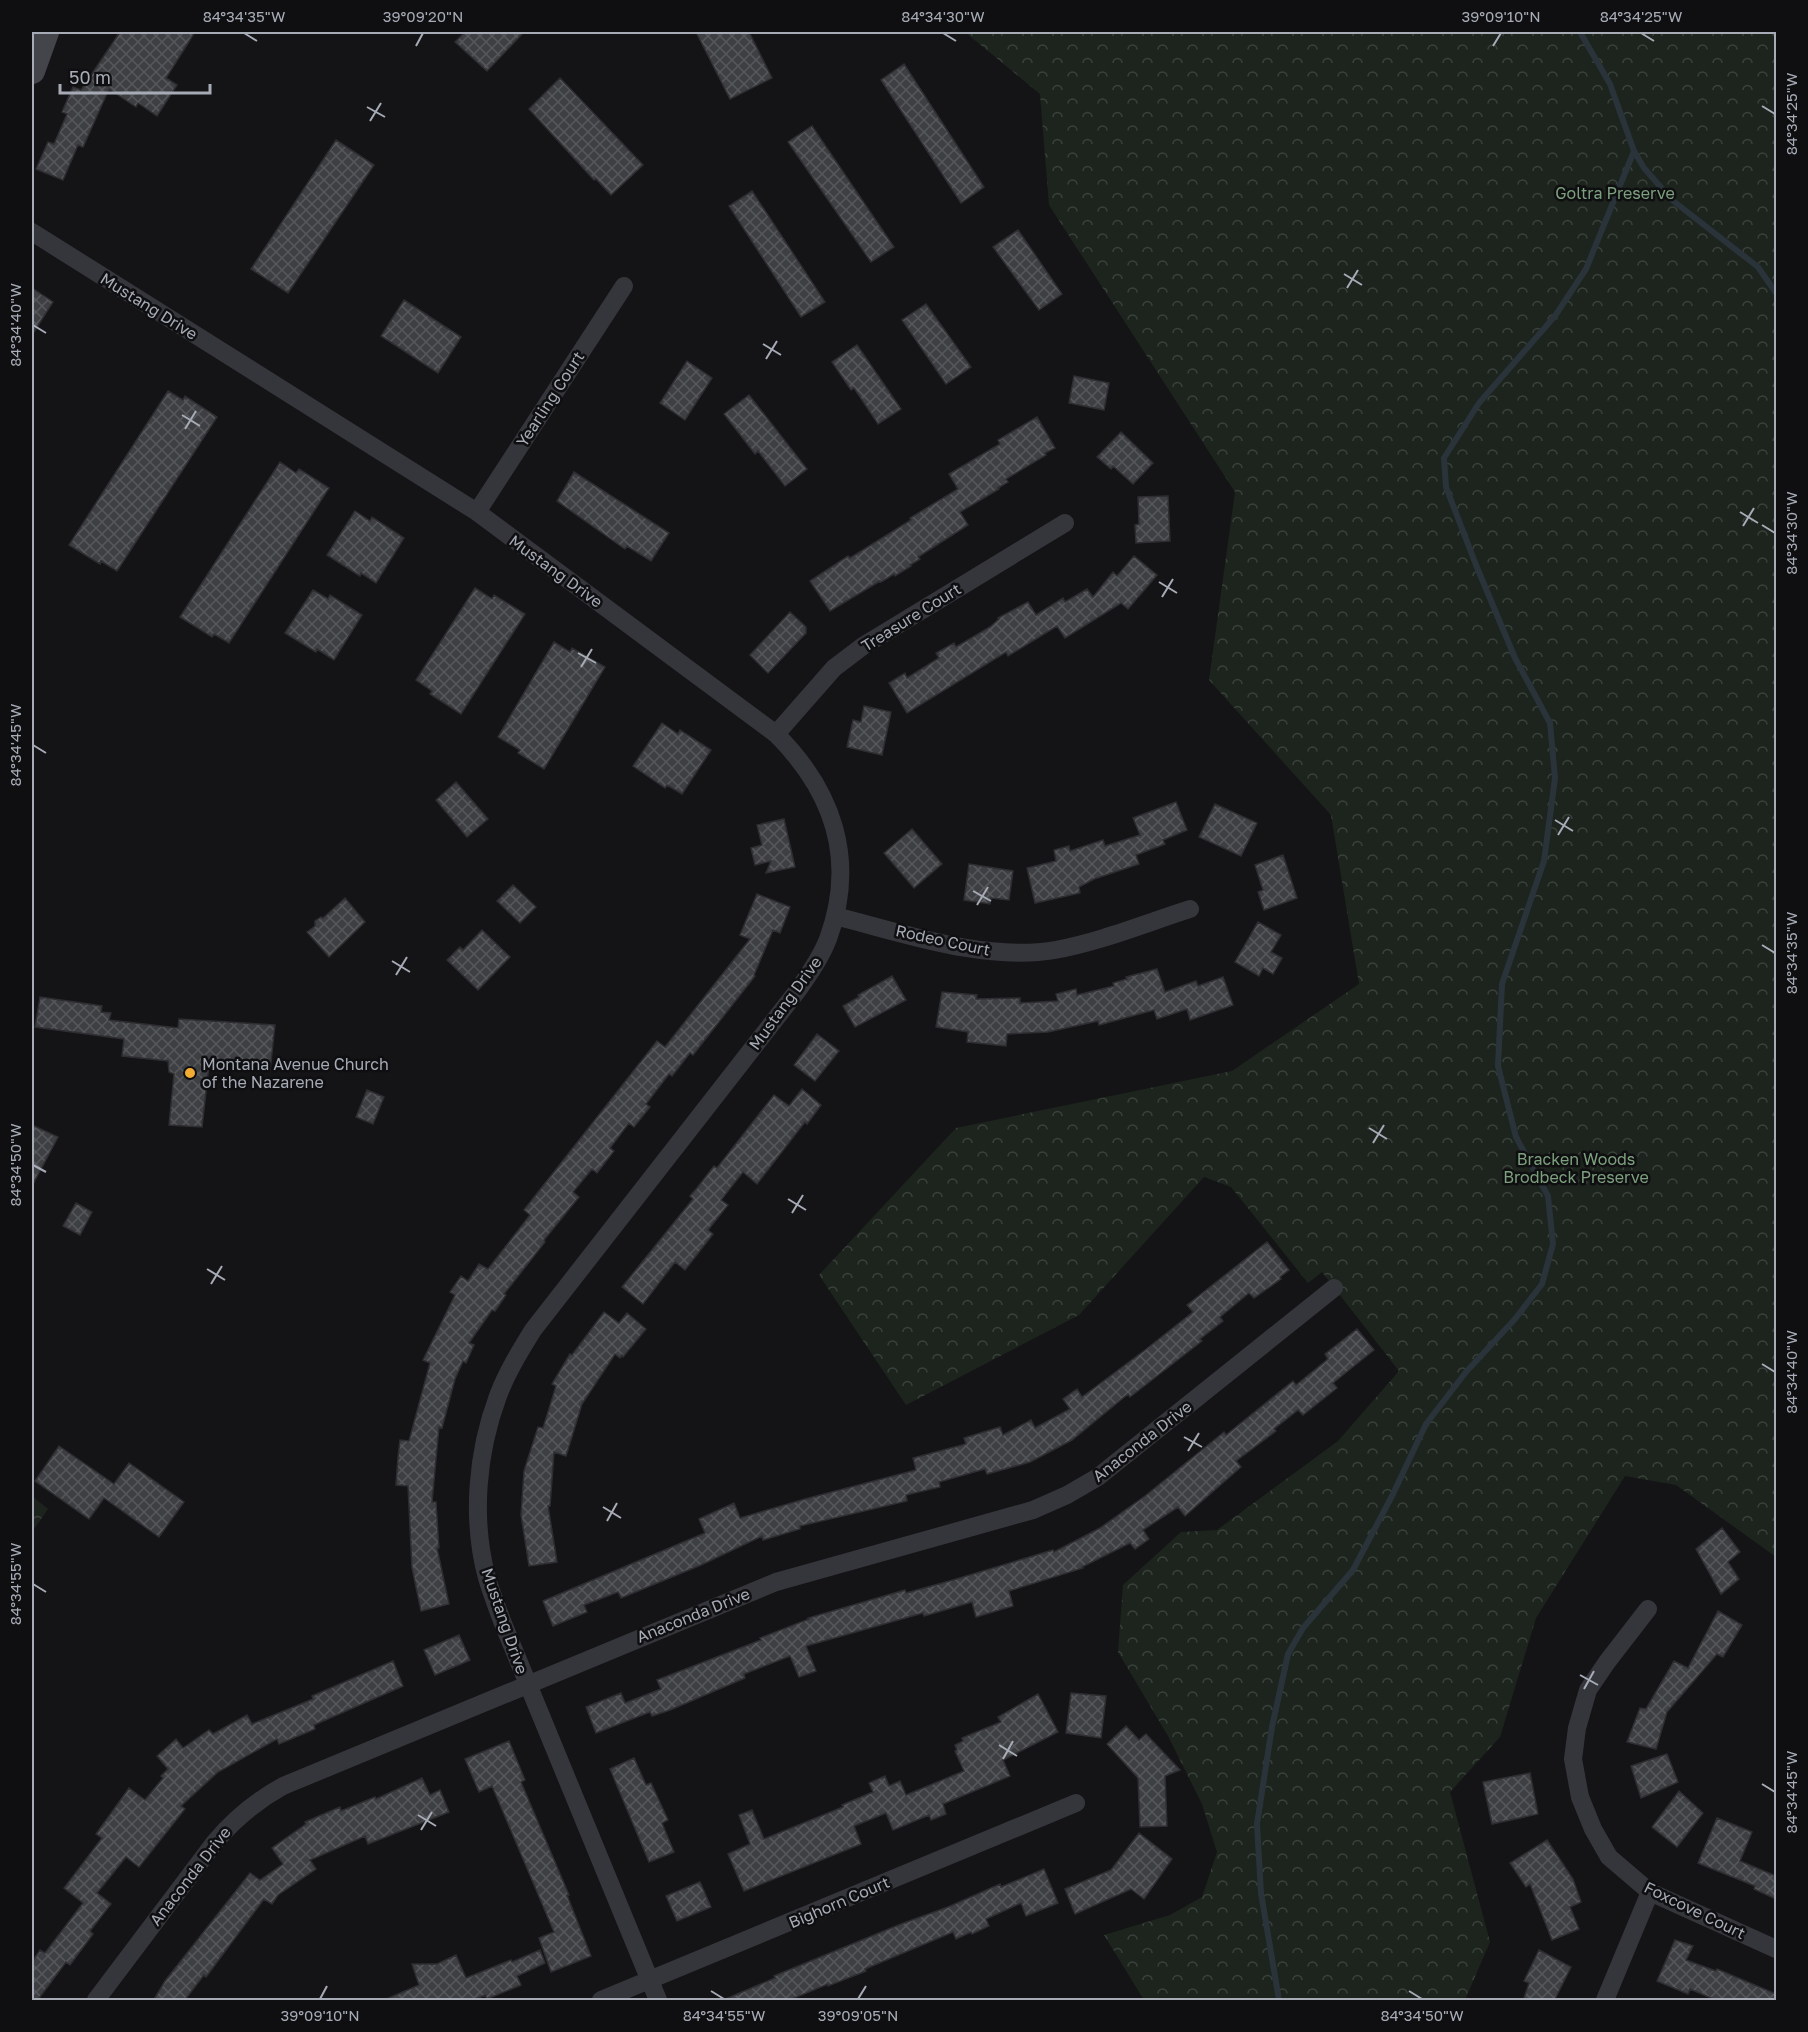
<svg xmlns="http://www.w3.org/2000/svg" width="1808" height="2032" viewBox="0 0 1808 2032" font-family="'Golos Text',sans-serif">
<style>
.forest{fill:url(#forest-crowns)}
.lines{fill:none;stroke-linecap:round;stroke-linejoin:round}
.stream{stroke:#2a333a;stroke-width:6}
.building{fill:url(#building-cross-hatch);stroke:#2e2e32;stroke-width:1.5}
.street{stroke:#35363b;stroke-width:18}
.secondary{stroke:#43454b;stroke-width:26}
.ticks{fill:none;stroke:#a6abb6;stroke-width:2}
.poi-dot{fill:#f1ac31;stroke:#0f0f11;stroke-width:2}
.labels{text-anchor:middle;stroke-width:5;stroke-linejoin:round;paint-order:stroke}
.park-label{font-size:16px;fill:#7da17e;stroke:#0f0f11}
.street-label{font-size:16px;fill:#a6abb6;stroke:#0f0f11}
.poi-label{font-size:16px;fill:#a6abb6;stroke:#0f0f11;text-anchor:start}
.neatline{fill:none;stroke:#a6abb6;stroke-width:2}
.ticks-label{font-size:15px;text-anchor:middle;fill:#a6abb6}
</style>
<defs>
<pattern id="forest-crowns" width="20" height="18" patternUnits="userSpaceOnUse" patternTransform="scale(1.5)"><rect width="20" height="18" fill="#1c241d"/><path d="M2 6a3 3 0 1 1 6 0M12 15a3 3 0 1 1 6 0" fill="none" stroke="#3a413c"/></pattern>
<pattern id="building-cross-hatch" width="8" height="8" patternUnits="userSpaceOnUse" patternTransform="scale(1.5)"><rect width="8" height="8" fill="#3e3f43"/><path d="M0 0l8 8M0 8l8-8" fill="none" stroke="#57585c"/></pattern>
</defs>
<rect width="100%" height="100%" fill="#141416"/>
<path class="forest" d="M 965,32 L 1776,32 L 1776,1557 L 1676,1485 L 1625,1476 L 1536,1618 L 1500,1737 L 1450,1792 L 1490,1942 L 1465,2000 L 1144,2000 L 1104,1935 L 1170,1915 L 1202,1897 L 1217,1852 L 1202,1804 L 1168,1736 L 1118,1652 L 1123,1585 L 1181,1532 L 1217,1530 L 1338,1441 L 1399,1371 L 1322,1272 L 1308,1283 L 1231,1187 L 1204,1177 L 1079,1315 L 906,1405 L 819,1275 L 956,1128 L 1232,1071 L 1359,984 L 1331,815 L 1209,680 L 1235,492 L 1049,205 L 1040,94 Z
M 32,1496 L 48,1509 L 32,1532 Z"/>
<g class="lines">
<path class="stream" d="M 1580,32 L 1610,84 L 1634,151 L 1644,168 L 1672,200 L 1758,267 L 1776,293
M 1279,2000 L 1261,1893 L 1257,1824 L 1272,1727 L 1288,1654 L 1303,1628 L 1353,1570 L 1392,1496 L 1426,1424 L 1466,1372 L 1515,1319 L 1542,1284 L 1553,1244 L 1548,1196 L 1516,1137 L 1498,1066 L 1502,984 L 1544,861 L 1555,778 L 1550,723 L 1515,658 L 1476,565 L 1446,487 L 1444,458 L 1479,403 L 1555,316 L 1586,269 L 1634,151"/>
</g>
<path class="building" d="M 120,32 L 195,32 L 166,78 L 177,85 L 157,116 L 138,103 L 136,107 L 109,89 L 83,147 L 78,145 L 63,180 L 36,169 L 48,142 L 54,144 L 67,114 L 62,112 L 73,87 L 81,90 Z
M 465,32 L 524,32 L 487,71 L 455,42 Z
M 696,32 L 749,32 L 772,78 L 730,99 Z
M 904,64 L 984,187 L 961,203 L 881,80 Z
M 560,78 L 643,165 L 611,195 L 596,179 L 594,180 L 529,109 Z
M 812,126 L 894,247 L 871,262 L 788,142 Z
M 336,140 L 374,165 L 288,293 L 251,269 Z
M 752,191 L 825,302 L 801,317 L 729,206 Z
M 1018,230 L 1062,294 L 1039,310 L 993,247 Z
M 32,288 L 53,302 L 32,335 Z
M 404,300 L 461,337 L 438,373 L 381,336 Z
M 926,304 L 971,367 L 946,384 L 902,320 Z
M 857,345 L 901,409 L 878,424 L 854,388 L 851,390 L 832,362 Z
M 687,361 L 712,378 L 685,420 L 660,403 Z
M 1074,376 L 1109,383 L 1104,410 L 1069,403 Z
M 168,391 L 183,400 L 185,396 L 217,417 L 117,571 L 101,561 L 100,564 L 69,545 Z
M 749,395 L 807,469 L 785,486 L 758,451 L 755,454 L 724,414 Z
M 1037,417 L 1055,448 L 1045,453 L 1046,455 L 1006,479 L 1008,482 L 998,488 L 999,489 L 960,512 L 968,525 L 918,557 L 920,559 L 910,565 L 911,566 L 895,576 L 894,574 L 881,582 L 880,581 L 830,611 L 810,581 L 848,556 L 850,558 L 911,520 L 910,518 L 958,489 L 949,474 L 1000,444 L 998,440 Z
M 1121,432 L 1153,463 L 1133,484 L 1113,466 L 1111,469 L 1097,457 Z
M 280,462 L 296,473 L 299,469 L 329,488 L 229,643 L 214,634 L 212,637 L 180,617 Z
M 574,472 L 669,533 L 651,561 L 627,546 L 625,549 L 612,540 L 557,501 Z
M 1168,496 L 1170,541 L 1136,543 L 1135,525 L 1139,524 L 1138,497 Z
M 355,511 L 370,521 L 372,517 L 404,538 L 376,583 L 361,573 L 360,576 L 327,555 Z
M 1134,556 L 1157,575 L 1128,609 L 1121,603 L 1065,638 L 1057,626 L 1008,656 L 1006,652 L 907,713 L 889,683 L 905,673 L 907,678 L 939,658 L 936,653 L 954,643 L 956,647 L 990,627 L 999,619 L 998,618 L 1028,602 L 1036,615 L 1063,598 L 1065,602 L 1087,589 L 1093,597 L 1113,572 L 1117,576 Z
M 475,588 L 492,599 L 494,595 L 525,614 L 461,714 L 430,694 L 432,691 L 416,680 Z
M 313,590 L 328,599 L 330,595 L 362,615 L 334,660 L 317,649 L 316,652 L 285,633 Z
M 790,612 L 806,627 L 806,633 L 768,673 L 750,655 Z
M 554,642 L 570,652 L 572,648 L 605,667 L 544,769 L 518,753 L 520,750 L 498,737 Z
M 864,706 L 891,712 L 882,755 L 847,747 L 853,720 L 861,722 Z
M 662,723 L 678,734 L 680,730 L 711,750 L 682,794 L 667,785 L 665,788 L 633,766 Z
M 456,782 L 488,819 L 467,837 L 436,800 Z
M 1176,802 L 1187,830 L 1163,840 L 1165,844 L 1136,855 L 1139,864 L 1094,879 L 1079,887 L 1080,893 L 1035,903 L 1027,868 L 1056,861 L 1054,850 L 1069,846 L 1070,851 L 1103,840 L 1105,846 L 1140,835 L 1133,818 Z
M 1215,804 L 1257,823 L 1241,856 L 1199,837 Z
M 784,819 L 795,867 L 766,873 L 771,861 L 755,865 L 751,848 L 762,845 L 757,825 Z
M 912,829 L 942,864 L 914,888 L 884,853 Z
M 1283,855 L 1297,898 L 1264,910 L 1258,892 L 1263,890 L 1255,865 Z
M 969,864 L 1013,871 L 1009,900 L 991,898 L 990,904 L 964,900 Z
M 513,885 L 536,907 L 520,923 L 497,901 Z
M 757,894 L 790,907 L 780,933 L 773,930 L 754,975 L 755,976 L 693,1055 L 690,1053 L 672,1076 L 669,1074 L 646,1104 L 650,1107 L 634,1127 L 629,1123 L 610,1148 L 614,1151 L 597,1173 L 592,1169 L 573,1192 L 579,1197 L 544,1240 L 545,1242 L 504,1294 L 506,1295 L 495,1311 L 492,1310 L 469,1343 L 474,1345 L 466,1363 L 463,1361 L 455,1379 L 442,1428 L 439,1427 L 432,1502 L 436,1502 L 439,1548 L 437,1548 L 449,1604 L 421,1611 L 412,1568 L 408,1486 L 396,1485 L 398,1457 L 400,1440 L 409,1441 L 430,1363 L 423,1360 L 455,1295 L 450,1292 L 461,1276 L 468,1281 L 479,1264 L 488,1269 L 530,1215 L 524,1210 L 657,1041 L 665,1047 L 750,939 L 740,935 Z
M 345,898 L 365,922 L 329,957 L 307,932 L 315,926 L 315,921 L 321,917 L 323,918 Z
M 1258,922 L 1281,935 L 1271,952 L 1282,958 L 1273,974 L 1263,968 L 1259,976 L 1235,962 Z
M 482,930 L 510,957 L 478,990 L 447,960 L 460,947 L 463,950 Z
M 1157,969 L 1165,992 L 1196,981 L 1198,986 L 1223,977 L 1233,1005 L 1190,1020 L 1187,1009 L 1157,1019 L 1154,1010 L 1099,1025 L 1098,1021 L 1048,1032 L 1007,1034 L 1006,1046 L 967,1042 L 968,1032 L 936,1027 L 942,992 L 977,995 L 976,999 L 1020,998 L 1020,1003 L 1058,1001 L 1056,994 L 1076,989 L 1077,995 L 1114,986 L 1113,983 L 1127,979 L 1126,977 Z
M 892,976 L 906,1000 L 855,1027 L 843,1006 L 859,997 L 858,995 Z
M 40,997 L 102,1006 L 101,1012 L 111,1013 L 109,1020 L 178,1028 L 179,1019 L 275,1025 L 270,1071 L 209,1065 L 202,1127 L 169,1125 L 174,1074 L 169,1072 L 168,1061 L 122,1056 L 124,1039 L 35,1027 Z
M 817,1034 L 839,1051 L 815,1081 L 794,1065 Z
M 802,1089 L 821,1105 L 807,1124 L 805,1122 L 757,1184 L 743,1172 L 721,1200 L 728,1205 L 708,1230 L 713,1234 L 685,1270 L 675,1262 L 643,1304 L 622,1287 L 693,1199 L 690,1196 L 697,1188 L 714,1166 L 717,1168 L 774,1095 L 789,1106 Z
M 367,1090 L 384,1097 L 373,1124 L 356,1117 Z
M 32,1125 L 58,1137 L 32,1186 Z
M 76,1203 L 92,1212 L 80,1235 L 63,1226 Z
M 1267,1242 L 1289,1270 L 1280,1277 L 1281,1279 L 1254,1298 L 1249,1293 L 1220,1317 L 1223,1321 L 1200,1339 L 1202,1341 L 1130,1397 L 1128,1394 L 1072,1440 L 1030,1462 L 987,1474 L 985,1469 L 939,1482 L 940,1487 L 906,1495 L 907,1501 L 800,1526 L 800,1529 L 763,1540 L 762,1536 L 701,1565 L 621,1598 L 618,1592 L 584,1605 L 587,1612 L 553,1626 L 543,1601 L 705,1533 L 699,1519 L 734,1503 L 740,1518 L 805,1499 L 916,1470 L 913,1458 L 966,1444 L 964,1438 L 1000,1427 L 1003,1435 L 1031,1420 L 1035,1428 L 1070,1409 L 1063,1399 L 1077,1389 L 1082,1397 L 1145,1350 L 1193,1312 L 1187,1305 Z
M 604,1312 L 619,1323 L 627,1313 L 646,1329 L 623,1357 L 622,1355 L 620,1358 L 615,1354 L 582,1404 L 566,1456 L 554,1452 L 550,1506 L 548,1506 L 557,1562 L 529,1566 L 521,1515 L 524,1471 L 538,1427 L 543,1428 L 556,1386 L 552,1384 L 570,1354 L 572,1355 Z
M 1357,1329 L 1374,1350 L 1333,1383 L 1337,1388 L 1303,1415 L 1298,1410 L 1274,1429 L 1276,1431 L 1236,1461 L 1241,1467 L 1185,1516 L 1178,1507 L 1143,1530 L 1149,1539 L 1135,1549 L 1130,1543 L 1082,1567 L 1083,1568 L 1009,1591 L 1013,1606 L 976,1617 L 972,1602 L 924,1616 L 923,1613 L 806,1646 L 816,1671 L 799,1677 L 790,1656 L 744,1674 L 745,1678 L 670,1710 L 652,1716 L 650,1712 L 596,1733 L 586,1707 L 621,1693 L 625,1703 L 661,1689 L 657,1680 L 761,1640 L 760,1638 L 809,1619 L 808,1618 L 905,1590 L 906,1593 L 953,1580 L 1053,1550 L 1054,1552 L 1100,1528 L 1145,1496 L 1224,1432 L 1226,1435 L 1293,1381 L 1296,1385 L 1328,1359 L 1325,1354 Z
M 59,1446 L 114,1484 L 129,1463 L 184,1502 L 159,1537 L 104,1498 L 89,1519 L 35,1481 Z
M 1722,1528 L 1740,1552 L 1728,1562 L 1739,1579 L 1721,1594 L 1696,1549 Z
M 1718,1611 L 1742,1625 L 1723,1657 L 1717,1654 L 1667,1712 L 1656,1749 L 1627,1742 L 1640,1708 L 1646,1709 L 1674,1661 L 1688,1668 Z
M 459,1635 L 470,1660 L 435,1675 L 424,1650 Z
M 393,1661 L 403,1686 L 314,1725 L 315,1729 L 279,1744 L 277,1739 L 218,1772 L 181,1806 L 185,1809 L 139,1867 L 126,1857 L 97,1893 L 111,1904 L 90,1931 L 93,1934 L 70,1965 L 66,1962 L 37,2001 L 32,2001 L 32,1962 L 40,1950 L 45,1953 L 83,1903 L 64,1888 L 102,1838 L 96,1834 L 129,1788 L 145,1800 L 163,1778 L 161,1776 L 168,1769 L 157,1756 L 176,1739 L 183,1748 L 209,1730 L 213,1734 L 247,1715 L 252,1724 L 313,1699 L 312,1696 Z
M 1071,1693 L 1106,1696 L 1101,1738 L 1066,1733 Z
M 1038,1694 L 1058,1732 L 1003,1760 L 1010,1776 L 943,1804 L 946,1814 L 931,1820 L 929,1815 L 893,1830 L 886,1813 L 854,1826 L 861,1844 L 744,1891 L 728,1854 L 750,1844 L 739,1815 L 752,1810 L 764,1839 L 843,1807 L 842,1805 L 873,1792 L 869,1783 L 885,1776 L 889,1786 L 900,1781 L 906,1795 L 964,1771 L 955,1751 L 957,1750 L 955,1745 L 963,1741 L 962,1738 L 1001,1722 L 998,1717 Z
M 1126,1726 L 1139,1740 L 1146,1734 L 1180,1770 L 1165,1776 L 1167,1826 L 1140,1827 L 1138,1778 L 1107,1744 Z
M 509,1741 L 525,1780 L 521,1782 L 569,1895 L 567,1895 L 591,1956 L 551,1972 L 539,1938 L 554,1932 L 492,1786 L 479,1792 L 465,1759 Z
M 1667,1754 L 1678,1782 L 1641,1798 L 1631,1766 Z
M 634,1758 L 646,1785 L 651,1783 L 668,1820 L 662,1823 L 674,1852 L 649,1862 L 610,1769 Z
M 1530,1773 L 1538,1814 L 1492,1824 L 1483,1782 Z
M 422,1778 L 430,1795 L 440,1790 L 449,1812 L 368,1844 L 365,1836 L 310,1860 L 316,1869 L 278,1895 L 272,1904 L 264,1899 L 206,1977 L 204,1975 L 184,2001 L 153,2001 L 165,1981 L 250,1873 L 260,1880 L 283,1864 L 272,1848 L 306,1824 L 305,1822 L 340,1807 L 341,1811 L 375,1797 L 376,1799 Z
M 1679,1791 L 1703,1813 L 1677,1847 L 1652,1827 Z
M 1717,1818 L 1752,1832 L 1740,1861 L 1776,1876 L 1776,1899 L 1754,1889 L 1755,1886 L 1698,1863 Z
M 1139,1833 L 1172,1859 L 1144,1899 L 1131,1889 L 1075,1914 L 1065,1889 L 1111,1870 Z
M 1547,1840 L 1573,1879 L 1581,1902 L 1570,1907 L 1579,1929 L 1552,1940 L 1530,1884 L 1526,1887 L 1510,1863 Z
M 1044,1869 L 1058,1903 L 1026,1916 L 1021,1903 L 986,1919 L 989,1926 L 972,1934 L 971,1932 L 956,1939 L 953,1932 L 865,1969 L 866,1971 L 828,1986 L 828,1984 L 787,2001 L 721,2001 L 775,1978 L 774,1976 L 901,1924 L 948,1907 L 1000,1884 L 1001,1887 Z
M 700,1882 L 711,1907 L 677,1921 L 666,1896 Z
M 1675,1940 L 1693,1946 L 1686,1960 L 1716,1971 L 1717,1969 L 1776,1994 L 1776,2001 L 1718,2001 L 1690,1989 L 1688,1994 L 1657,1981 Z
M 540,1950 L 545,1963 L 517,1976 L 521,1985 L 487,1999 L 485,1995 L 472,2001 L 382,2001 L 419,1985 L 412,1964 L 437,1964 L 456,1955 L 466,1978 L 511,1960 L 512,1962 Z
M 1539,1950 L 1571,1967 L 1554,2001 L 1523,2001 L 1529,1983 L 1524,1981 Z"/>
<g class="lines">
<path class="street" d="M 32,232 L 477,512 L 776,734 C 833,791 857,860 828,939 C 821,957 810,973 798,990 L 533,1330 C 520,1351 507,1372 498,1396 C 477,1452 471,1519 487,1578 C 491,1592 497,1607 502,1621 L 658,2000
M 477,512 L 624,286
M 776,734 L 834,668 L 863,646 L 1065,523
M 835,916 C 903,933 985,962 1055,950 C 1100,942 1146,923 1190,909
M 1648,1609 L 1607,1662 L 1588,1690 L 1577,1728 L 1573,1759 L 1580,1797 L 1593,1829 L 1609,1857 L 1650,1892 L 1776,1949
M 96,2000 L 215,1842 C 235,1818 256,1801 283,1786 L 776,1582 L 1033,1510 L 1067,1495 L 1098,1477 L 1334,1288
M 601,2000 L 1076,1803
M 1605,2000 L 1650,1892"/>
<path class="secondary" d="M 32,71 L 46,32"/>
</g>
<path class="ticks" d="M 244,33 L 257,41M 943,33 L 956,41M 1641,33 L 1654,41M 416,46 L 423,33M 1493,46 L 1501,33M 1762,106 L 1775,114M 367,107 L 385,117M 370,121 L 381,103M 1344,274 L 1362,285M 1347,288 L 1358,270M 33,325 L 46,333M 763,344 L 781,355M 766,359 L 777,341M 182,415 L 200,426M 185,429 L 196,411M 1740,512 L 1758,523M 1762,525 L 1775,533M 1743,526 L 1754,508M 1159,582 L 1177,593M 1162,597 L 1173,579M 578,653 L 596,663M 581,667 L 592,649M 33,745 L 46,753M 1555,820 L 1573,831M 1558,835 L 1569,817M 973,891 L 991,901M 977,905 L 988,887M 1762,945 L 1775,953M 392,961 L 410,972M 396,975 L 407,957M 1369,1128 L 1387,1139M 1373,1143 L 1384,1125M 33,1165 L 46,1172M 788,1199 L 806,1210M 792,1213 L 803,1195M 207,1269 L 225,1280M 211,1284 L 222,1266M 1762,1364 L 1775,1372M 1184,1437 L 1202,1447M 1188,1451 L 1199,1433M 603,1507 L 621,1518M 607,1521 L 617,1503M 33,1584 L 46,1592M 1580,1675 L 1598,1685M 1584,1689 L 1594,1671M 999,1745 L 1017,1756M 1003,1759 L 1013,1741M 1762,1784 L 1775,1792M 418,1815 L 436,1826M 421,1830 L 432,1812M 711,1991 L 724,1999M 1409,1991 L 1422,1999M 320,1999 L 327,1986M 858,1999 L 866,1986"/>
<circle class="poi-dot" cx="190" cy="1073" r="6"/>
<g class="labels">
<g class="park-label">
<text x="1615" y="199">Goltra Preserve</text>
<text x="1576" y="1165">Bracken Woods<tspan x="1576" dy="18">Brodbeck Preserve</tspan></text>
</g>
<g class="street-label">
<text transform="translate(149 306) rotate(32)" y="6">Mustang Drive</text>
<text transform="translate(550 399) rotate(-57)" y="6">Yearling Court</text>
<text transform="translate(556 571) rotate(36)" y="6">Mustang Drive</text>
<text transform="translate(911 617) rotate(-32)" y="6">Treasure Court</text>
<text transform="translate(943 940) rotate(12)" y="6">Rodeo Court</text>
<text transform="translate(785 1003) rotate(-54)" y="6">Mustang Drive</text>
<text transform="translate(1142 1441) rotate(-38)" y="6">Anaconda Drive</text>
<text transform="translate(693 1615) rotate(-22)" y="6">Anaconda Drive</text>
<text transform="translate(505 1621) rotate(71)" y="6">Mustang Drive</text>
<text transform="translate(190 1876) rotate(-52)" y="6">Anaconda Drive</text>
<text transform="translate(839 1902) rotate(-23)" y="6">Bighorn Court</text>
<text transform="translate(1695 1910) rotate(26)" y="6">Foxcove Court</text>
</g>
<g class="poi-label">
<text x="202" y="1070">Montana Avenue Church<tspan x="202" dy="18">of the Nazarene</tspan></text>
</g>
</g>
<rect width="1808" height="2032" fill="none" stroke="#0f0f11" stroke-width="66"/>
<path d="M60 84v9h150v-9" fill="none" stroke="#a6abb6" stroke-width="3"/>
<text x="69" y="84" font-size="18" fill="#a6abb6" stroke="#0f0f11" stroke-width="4.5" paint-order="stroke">50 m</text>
<rect x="33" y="33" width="1742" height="1966" class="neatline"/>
<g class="ticks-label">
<text x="244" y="22">84°34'35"W</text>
<text x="423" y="22">39°09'20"N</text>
<text x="943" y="22">84°34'30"W</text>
<text x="1501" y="22">39°09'10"N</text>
<text x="1641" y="22">84°34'25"W</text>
<text transform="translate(1792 114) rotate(-90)" y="5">84°34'25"W</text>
<text transform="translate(16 325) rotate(-90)" y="5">84°34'40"W</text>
<text transform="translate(1792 533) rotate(-90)" y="5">84°34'30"W</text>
<text transform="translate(16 745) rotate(-90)" y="5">84°34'45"W</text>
<text transform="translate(1792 953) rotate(-90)" y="5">84°34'35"W</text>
<text transform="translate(16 1165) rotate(-90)" y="5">84°34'50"W</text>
<text transform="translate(1792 1372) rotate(-90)" y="5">84°34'40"W</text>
<text transform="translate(16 1584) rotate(-90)" y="5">84°34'55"W</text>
<text transform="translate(1792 1792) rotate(-90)" y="5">84°34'45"W</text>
<text x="320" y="2021">39°09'10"N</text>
<text x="724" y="2021">84°34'55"W</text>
<text x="858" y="2021">39°09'05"N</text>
<text x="1422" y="2021">84°34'50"W</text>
</g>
</svg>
